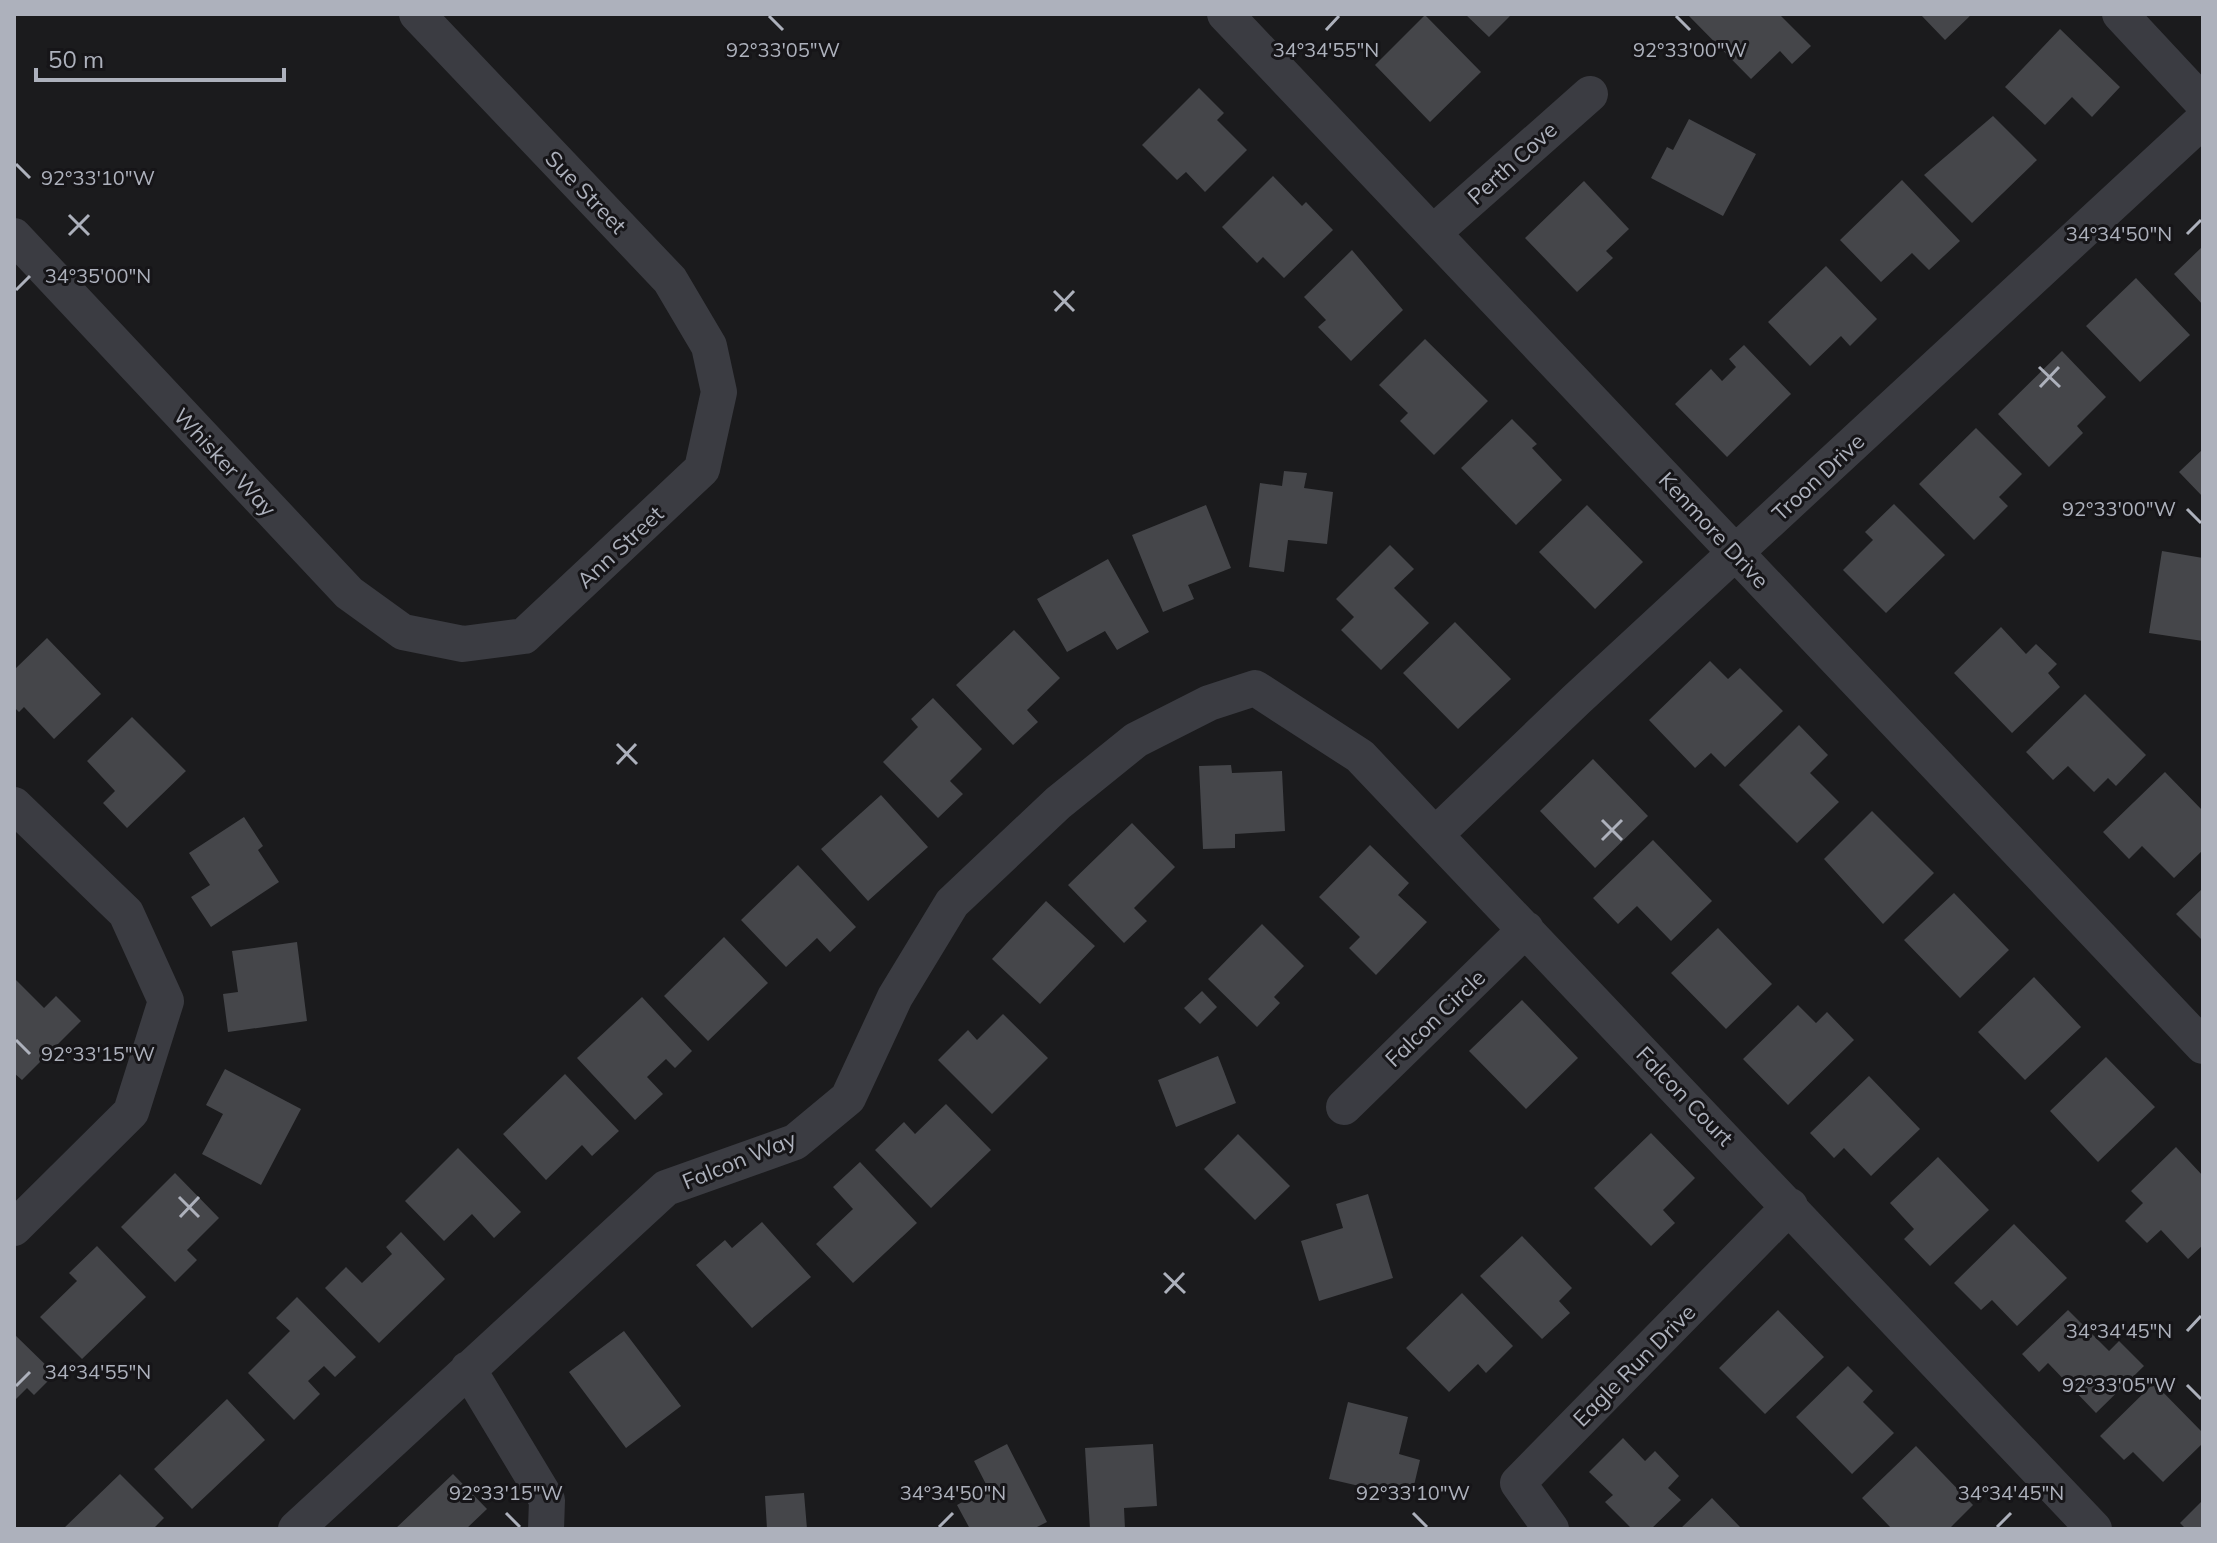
<svg xmlns="http://www.w3.org/2000/svg" width="2217" height="1543" viewBox="0 0 2217 1543" font-family="Mulish,sans-serif">
<style>
.building{fill:#45464a}
.lines{fill:none;stroke-linecap:round;stroke-linejoin:round}
.minor{stroke:#3b3c42;stroke-width:36}
.ticks{fill:none;stroke:#adb1bc;stroke-width:3}
.labels{text-anchor:middle;stroke-width:6;stroke-linejoin:round;paint-order:stroke}
.street-label{font-size:22px;fill:#adb1bc;stroke:#161518}
.ticks-label{font-size:20px;text-anchor:middle;fill:#adb1bc;stroke:#161518;stroke-width:6;stroke-linejoin:round;paint-order:stroke}
</style>
<rect width="100%" height="100%" fill="#1b1b1d"/>
<path class="building" d="M 1465,14 L 1512,14 L 1489,37 Z
M 1687,14 L 1779,14 L 1811,46 L 1792,64 L 1780,51 L 1751,79 Z
M 1920,14 L 1972,14 L 1945,40 Z
M 1425,15 L 1481,72 L 1430,122 L 1375,65 Z
M 2060,29 L 2120,87 L 2092,117 L 2072,97 L 2045,125 L 2005,87 Z
M 1199,88 L 1224,113 L 1217,120 L 1247,150 L 1205,192 L 1186,172 L 1177,180 L 1142,145 Z
M 1993,116 L 2037,160 L 1972,223 L 1924,175 Z
M 1689,119 L 1756,154 L 1723,216 L 1651,178 L 1667,147 L 1673,150 Z
M 1273,176 L 1302,206 L 1306,202 L 1333,230 L 1284,278 L 1263,257 L 1257,263 L 1222,227 Z
M 1902,180 L 1960,241 L 1929,270 L 1912,253 L 1881,282 L 1840,240 Z
M 1584,181 L 1629,229 L 1606,251 L 1613,258 L 1577,292 L 1525,238 Z
M 2203,246 L 2203,305 L 2174,274 Z
M 1352,250 L 1403,310 L 1351,361 L 1318,327 L 1326,320 L 1304,297 Z
M 1826,266 L 1877,319 L 1850,346 L 1841,336 L 1810,366 L 1768,322 Z
M 2136,278 L 2190,335 L 2140,382 L 2086,326 Z
M 1425,339 L 1488,401 L 1434,455 L 1400,421 L 1408,413 L 1379,385 Z
M 1744,345 L 1791,394 L 1727,457 L 1675,404 L 1711,369 L 1722,381 L 1736,367 L 1729,359 Z
M 2062,351 L 2106,397 L 2077,426 L 2083,433 L 2049,467 L 1998,414 Z
M 1512,419 L 1537,444 L 1532,448 L 1562,480 L 1516,525 L 1461,468 Z
M 1976,428 L 2022,474 L 1999,497 L 2008,506 L 1974,540 L 1919,484 Z
M 2203,449 L 2203,497 L 2179,472 Z
M 1284,471 L 1307,473 L 1304,488 L 1333,492 L 1327,544 L 1288,540 L 1284,572 L 1249,567 L 1260,483 L 1282,486 Z
M 1894,504 L 1945,555 L 1886,613 L 1843,570 L 1873,540 L 1865,532 Z
M 1206,505 L 1231,568 L 1188,585 L 1194,599 L 1163,612 L 1132,535 Z
M 1587,505 L 1643,562 L 1595,609 L 1539,552 Z
M 1390,545 L 1414,569 L 1394,588 L 1429,623 L 1381,670 L 1341,630 L 1354,617 L 1336,599 Z
M 2162,551 L 2203,558 L 2203,641 L 2149,633 Z
M 1108,559 L 1149,632 L 1117,650 L 1105,631 L 1067,652 L 1037,599 Z
M 1455,622 L 1511,679 L 1458,729 L 1403,673 Z
M 2001,627 L 2026,654 L 2036,644 L 2057,664 L 2048,673 L 2060,687 L 2012,733 L 1954,673 Z
M 1014,630 L 1060,678 L 1027,710 L 1038,722 L 1013,745 L 956,685 Z
M 47,638 L 101,694 L 54,739 L 24,707 L 19,712 L 14,707 L 14,670 Z
M 1710,661 L 1728,679 L 1740,668 L 1783,711 L 1725,767 L 1711,753 L 1695,768 L 1649,720 Z
M 2085,694 L 2146,755 L 2116,786 L 2108,778 L 2094,792 L 2068,766 L 2053,780 L 2026,752 Z
M 933,698 L 982,749 L 950,781 L 963,794 L 938,818 L 883,762 L 918,727 L 911,719 Z
M 132,717 L 186,771 L 127,828 L 103,803 L 115,791 L 87,761 Z
M 1799,725 L 1828,755 L 1810,773 L 1839,802 L 1797,843 L 1739,785 Z
M 1593,759 L 1648,816 L 1595,868 L 1540,811 Z
M 1231,765 L 1232,773 L 1282,771 L 1285,831 L 1235,834 L 1235,848 L 1203,849 L 1199,766 Z
M 2165,772 L 2203,811 L 2203,850 L 2174,878 L 2142,846 L 2129,859 L 2103,832 Z
M 881,795 L 928,847 L 868,901 L 821,849 Z
M 1872,811 L 1934,873 L 1883,924 L 1824,859 Z
M 244,817 L 263,846 L 258,850 L 279,882 L 211,927 L 191,897 L 210,885 L 189,853 Z
M 1132,823 L 1175,867 L 1134,908 L 1147,921 L 1124,943 L 1068,885 Z
M 1653,840 L 1712,901 L 1671,941 L 1637,906 L 1618,924 L 1593,898 Z
M 1370,845 L 1409,883 L 1398,895 L 1427,922 L 1376,975 L 1349,948 L 1360,937 L 1319,897 Z
M 798,865 L 856,927 L 830,952 L 817,938 L 786,967 L 741,920 Z
M 2203,888 L 2203,941 L 2176,914 Z
M 1954,893 L 2009,950 L 1960,998 L 1904,940 Z
M 1046,901 L 1095,946 L 1040,1004 L 992,959 Z
M 1262,924 L 1304,966 L 1274,997 L 1280,1003 L 1257,1027 L 1208,979 Z
M 1718,928 L 1772,984 L 1726,1029 L 1671,973 Z
M 724,937 L 768,983 L 708,1041 L 664,996 Z
M 297,942 L 307,1021 L 228,1032 L 223,994 L 238,992 L 232,951 Z
M 2034,977 L 2081,1027 L 2025,1080 L 1978,1032 Z
M 14,978 L 44,1008 L 56,996 L 81,1021 L 22,1080 L 14,1073 Z
M 1202,991 L 1217,1007 L 1200,1024 L 1184,1008 Z
M 642,997 L 692,1051 L 675,1068 L 666,1059 L 647,1077 L 663,1094 L 635,1120 L 577,1058 Z
M 1522,1000 L 1578,1058 L 1526,1109 L 1469,1051 Z
M 1798,1005 L 1816,1023 L 1827,1012 L 1854,1040 L 1788,1105 L 1743,1059 Z
M 1003,1014 L 1048,1058 L 992,1114 L 938,1060 L 968,1030 L 977,1040 Z
M 1218,1056 L 1236,1103 L 1176,1127 L 1158,1080 Z
M 2106,1057 L 2155,1107 L 2098,1162 L 2050,1111 Z
M 225,1069 L 301,1109 L 261,1185 L 202,1154 L 223,1114 L 206,1105 Z
M 565,1074 L 619,1131 L 592,1156 L 582,1145 L 546,1180 L 503,1134 Z
M 1869,1076 L 1920,1129 L 1871,1176 L 1844,1148 L 1834,1158 L 1810,1133 Z
M 946,1104 L 991,1150 L 931,1208 L 875,1150 L 904,1122 L 915,1134 Z
M 1651,1133 L 1695,1178 L 1663,1210 L 1675,1223 L 1651,1246 L 1594,1188 Z
M 1238,1134 L 1290,1186 L 1255,1220 L 1204,1169 Z
M 2176,1147 L 2203,1176 L 2203,1245 L 2188,1259 L 2161,1230 L 2147,1243 L 2125,1221 L 2143,1203 L 2131,1191 Z
M 458,1148 L 521,1212 L 494,1238 L 472,1214 L 444,1241 L 405,1201 Z
M 1938,1157 L 1989,1210 L 1930,1266 L 1904,1239 L 1914,1229 L 1890,1203 Z
M 860,1162 L 917,1223 L 853,1283 L 816,1244 L 853,1209 L 833,1187 Z
M 175,1173 L 219,1218 L 187,1250 L 197,1260 L 175,1282 L 121,1227 Z
M 1368,1194 L 1393,1278 L 1319,1301 L 1301,1241 L 1343,1228 L 1336,1204 Z
M 762,1222 L 811,1277 L 752,1328 L 696,1265 L 725,1240 L 732,1248 Z
M 2014,1224 L 2067,1278 L 2017,1326 L 1992,1300 L 1981,1310 L 1954,1283 Z
M 401,1232 L 445,1279 L 379,1343 L 325,1288 L 346,1267 L 362,1283 L 392,1254 L 386,1247 Z
M 1522,1236 L 1572,1288 L 1559,1301 L 1570,1313 L 1542,1339 L 1480,1276 Z
M 97,1246 L 146,1297 L 82,1359 L 40,1317 L 77,1281 L 69,1273 Z
M 1462,1293 L 1513,1346 L 1486,1373 L 1478,1364 L 1449,1392 L 1406,1348 Z
M 297,1297 L 356,1357 L 335,1377 L 324,1366 L 308,1381 L 320,1394 L 294,1420 L 248,1373 L 290,1331 L 276,1318 Z
M 1778,1310 L 1824,1357 L 1765,1414 L 1719,1368 Z
M 2068,1310 L 2109,1351 L 2119,1341 L 2144,1366 L 2096,1413 L 2048,1363 L 2039,1372 L 2022,1354 Z
M 624,1331 L 681,1406 L 626,1448 L 569,1372 Z
M 14,1334 L 55,1374 L 34,1395 L 27,1388 L 14,1401 Z
M 1848,1366 L 1873,1391 L 1863,1402 L 1894,1433 L 1852,1474 L 1796,1417 Z
M 2154,1383 L 2203,1433 L 2203,1443 L 2163,1482 L 2133,1452 L 2124,1460 L 2100,1436 Z
M 227,1399 L 265,1440 L 192,1509 L 154,1469 Z
M 1348,1402 L 1408,1417 L 1399,1454 L 1420,1460 L 1411,1498 L 1329,1479 Z
M 1623,1438 L 1645,1461 L 1655,1451 L 1679,1476 L 1668,1488 L 1681,1500 L 1651,1529 L 1632,1529 L 1605,1502 L 1613,1495 L 1589,1472 Z
M 1007,1444 L 1047,1522 L 1033,1529 L 970,1529 L 957,1505 L 988,1488 L 974,1461 Z
M 1153,1444 L 1157,1506 L 1124,1508 L 1125,1529 L 1090,1529 L 1085,1448 Z
M 1916,1446 L 1973,1505 L 1949,1529 L 1892,1529 L 1862,1498 Z
M 120,1474 L 164,1518 L 153,1529 L 63,1529 Z
M 453,1474 L 487,1509 L 466,1529 L 395,1529 Z
M 804,1493 L 807,1529 L 767,1529 L 765,1496 Z
M 1712,1498 L 1742,1529 L 1680,1529 Z
M 2203,1500 L 2203,1529 L 2186,1529 L 2180,1523 Z"/>
<g class="lines">
<path class="minor" d="M 1225,14 L 2203,1046
M 2120,14 L 2203,103
M 1433,233 L 1590,94
M 14,236 L 349,593 L 403,632 L 463,644 L 524,636 L 702,469 L 719,392 L 709,346 L 670,280 L 417,14
M 14,805 L 126,913 L 166,1001 L 131,1112 L 14,1228
M 1435,835 L 1576,700 L 2203,120
M 1344,1107 L 1526,929
M 468,1369 L 547,1500 L 546,1529
M 296,1529 L 666,1188 L 795,1142 L 848,1098 L 895,997 L 952,903 L 1058,803 L 1136,740 L 1209,703 L 1255,688 L 1360,756 L 2094,1529
M 1551,1529 L 1518,1483 L 1790,1206"/>
</g>
<path class="ticks" d="M 769,16 L 783,30M 1676,16 L 1690,30M 1326,30 L 1339,16M 16,164 L 30,178M 69,215 L 89,235M 2187,234 L 2201,220M 69,235 L 89,215M 16,290 L 30,276M 1054,291 L 1074,311M 1055,311 L 1074,291M 2039,367 L 2060,387M 2040,387 L 2059,367M 2187,509 L 2201,523M 617,744 L 637,764M 617,764 L 636,744M 1602,820 L 1622,840M 1602,840 L 1622,820M 16,1040 L 30,1054M 179,1197 L 199,1217M 180,1217 L 199,1197M 1164,1273 L 1185,1293M 1165,1293 L 1184,1273M 2187,1331 L 2201,1316M 2187,1385 L 2201,1399M 16,1386 L 30,1372M 506,1513 L 520,1527M 1413,1513 L 1427,1527M 939,1527 L 953,1513M 1997,1527 L 2011,1513"/>
<g class="labels">
<g class="street-label">
<text transform="translate(1512 163) rotate(-42)" y="8">Perth Cove</text>
<text transform="translate(586 192) rotate(46)" y="8">Sue Street</text>
<text transform="translate(225 462) rotate(47)" y="8">Whisker Way</text>
<text transform="translate(1818 477) rotate(-43)" y="8">Troon Drive</text>
<text transform="translate(1714 530) rotate(47)" y="8">Kenmore Drive</text>
<text transform="translate(620 547) rotate(-43)" y="8">Ann Street</text>
<text transform="translate(1435 1018) rotate(-44)" y="8">Falcon Circle</text>
<text transform="translate(1685 1096) rotate(46)" y="8">Falcon Court</text>
<text transform="translate(739 1160) rotate(-22)" y="8">Falcon Way</text>
<text transform="translate(1634 1365) rotate(-45)" y="8">Eagle Run Drive</text>
</g>
</g>
<g class="ticks-label">
<text x="783" y="57">92°33'05"W</text>
<text x="1690" y="57">92°33'00"W</text>
<text x="1326" y="57">34°34'55"N</text>
<text x="98" y="185">92°33'10"W</text>
<text x="2119" y="241">34°34'50"N</text>
<text x="98" y="283">34°35'00"N</text>
<text x="2119" y="516">92°33'00"W</text>
<text x="98" y="1061">92°33'15"W</text>
<text x="2119" y="1338">34°34'45"N</text>
<text x="98" y="1379">34°34'55"N</text>
<text x="2119" y="1392">92°33'05"W</text>
<text x="953" y="1500">34°34'50"N</text>
<text x="2011" y="1500">34°34'45"N</text>
<text x="506" y="1500">92°33'15"W</text>
<text x="1413" y="1500">92°33'10"W</text>
</g>
<rect width="2217" height="1543" fill="none" stroke="#adb1bc" stroke-width="32"/>
<path d="M36 68v12h248v-12" fill="none" stroke="#adb1bc" stroke-width="4"/>
<text x="48" y="68" font-size="24" fill="#adb1bc" stroke="#161518" stroke-width="6" paint-order="stroke">50 m</text>
</svg>
